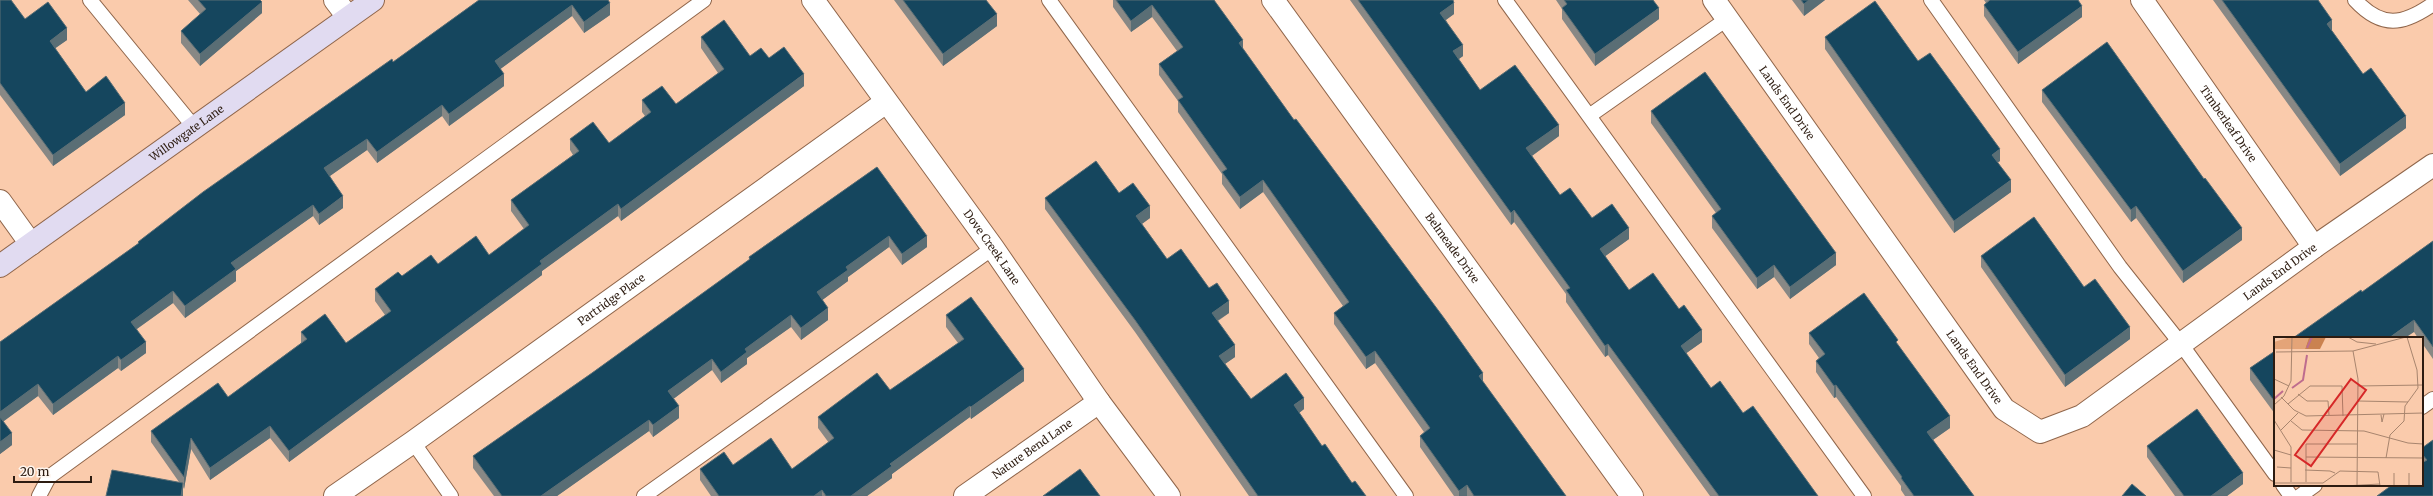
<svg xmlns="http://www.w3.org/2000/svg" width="2433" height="496" viewBox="0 0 2433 496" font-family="Merriweather,serif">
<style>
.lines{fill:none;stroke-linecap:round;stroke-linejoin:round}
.lane-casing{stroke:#90664b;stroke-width:16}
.street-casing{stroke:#90664b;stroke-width:24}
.secondary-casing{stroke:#90664b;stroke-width:24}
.lane{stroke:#fff;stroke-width:14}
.street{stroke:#fff;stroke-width:22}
.secondary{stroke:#e1dbf1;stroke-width:22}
.wall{fill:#888885}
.shaded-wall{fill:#5a6e75}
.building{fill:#15465e;stroke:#5a6e75}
.labels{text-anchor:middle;stroke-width:4;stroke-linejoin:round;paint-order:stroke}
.street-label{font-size:11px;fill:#2d1c11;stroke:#fef5ee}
.inset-river{fill:none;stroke:#be6c8e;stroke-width:2}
.inset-road{fill:none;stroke:#a8856e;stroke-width:1}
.view{fill:#d62828;fill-opacity:0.15;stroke:#d62828;stroke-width:2}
.inset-edge{fill:none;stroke:#2d1c11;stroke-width:2}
</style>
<rect width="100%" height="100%" fill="#facbac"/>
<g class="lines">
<g class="lane-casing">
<path id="lane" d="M 90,0 L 194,127
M 1049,0 L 1406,496
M 1505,0 L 1864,496
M 1931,0 L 2120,267 L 2181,344 L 2275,474
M 2355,0 C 2382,29 2403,25 2433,4
M 1589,116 L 1727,19
M 2422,407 L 2433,399
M 413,442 L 451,496
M 2283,485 L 2291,496
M 39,496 L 49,477 L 704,0
M 644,496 L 993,248
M 2300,496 L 2315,485"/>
</g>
<g class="street-casing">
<g id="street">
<path d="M 335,0 L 348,17"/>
<path id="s1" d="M 813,0 L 993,248 L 1099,402 L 1169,496"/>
<path id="s2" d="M 1273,0 L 1632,496"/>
<path id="s3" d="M 1714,0 L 2004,409 L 2040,432 L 2082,416 L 2314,247 L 2433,165"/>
<path id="s4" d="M 2142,0 L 2314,247"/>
<path d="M 0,201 L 31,244"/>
<path id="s5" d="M 335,496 L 413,442 L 886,102"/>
<path id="s6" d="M 965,496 L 1099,402"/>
</g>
</g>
<g class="secondary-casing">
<g id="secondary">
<path id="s7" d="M 0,266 L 373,0"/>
</g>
</g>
<use href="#lane" class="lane"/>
<use href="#street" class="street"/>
<use href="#secondary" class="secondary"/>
</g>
<path class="wall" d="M 0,0 L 25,19 L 67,40 L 55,48 L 86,92 L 125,115 L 53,166 L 0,95 Z
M 188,0 L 260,0 L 262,13 L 200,66 L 181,43 L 181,31 L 200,14 Z
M 479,0 L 608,0 L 610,15 L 584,33 L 572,16 L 500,69 L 504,86 L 449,126 L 442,116 L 377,163 L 367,150 L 330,176 L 343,208 L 319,225 L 313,216 L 236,271 L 236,281 L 185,318 L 173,303 L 137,329 L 146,353 L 121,371 L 118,368 L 53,415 L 38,396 L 3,421 L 12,445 L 0,454 L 0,342 L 138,244 L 138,242 L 393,62 Z
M 894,0 L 986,0 L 997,26 L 943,66 Z
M 1113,0 L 1214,0 L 1243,49 L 1483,383 L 1566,496 L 1454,496 L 1420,447 L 1420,436 L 1424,432 L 1375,363 L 1366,369 L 1334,324 L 1334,313 L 1343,306 L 1263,192 L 1240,209 L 1222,184 L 1222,174 L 1178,112 L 1178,101 L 1159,75 L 1159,64 L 1177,51 L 1152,17 L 1131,32 L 1113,7 Z
M 1350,0 L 1453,0 L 1454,14 L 1446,20 L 1463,56 L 1459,59 L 1480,90 L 1559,136 L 1532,156 L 1560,195 L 1592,218 L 1629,239 L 1605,256 L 1629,290 L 1702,342 L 1686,353 L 1711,388 L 1743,413 L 1818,496 L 1710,496 L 1608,355 L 1605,357 L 1566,302 L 1566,294 L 1514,222 L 1511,225 Z
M 1556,0 L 1653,0 L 1659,19 L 1595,66 L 1562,19 L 1562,9 Z
M 1792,0 L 1825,0 L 1804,16 Z
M 1984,0 L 2078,0 L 2082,17 L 2018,64 L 1984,16 L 1984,5 L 1986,3 Z
M 2213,0 L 2318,0 L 2332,31 L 2363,74 L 2406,128 L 2340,176 Z
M 701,37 L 750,56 L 769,58 L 804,86 L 621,221 L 618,216 L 542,271 L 542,275 L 289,462 L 270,438 L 210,480 L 191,449 L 184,489 L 183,487 L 183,496 L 106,496 L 179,482 L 151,442 L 151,431 L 228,397 L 301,343 L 301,332 L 346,343 L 385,315 L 375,301 L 375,289 L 402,276 L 438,264 L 489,255 L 524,229 L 511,211 L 511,200 L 573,155 L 570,150 L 570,139 L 609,143 L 645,116 L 642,112 L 642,100 L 676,104 L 718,73 L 701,48 Z
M 1825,37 L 1918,61 L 2000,161 L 1998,162 L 2011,192 L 1954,233 L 1825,49 Z
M 2042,90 L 2242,240 L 2183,283 L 2136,218 L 2131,222 L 2042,102 Z
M 1651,111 L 1836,265 L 1790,299 L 1774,277 L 1757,289 L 1712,228 L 1712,216 L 1716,213 L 1651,123 Z
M 877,167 L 927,247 L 902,265 L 889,247 L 848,277 L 848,281 L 822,300 L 828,320 L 801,340 L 791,327 L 747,358 L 747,364 L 721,383 L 712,370 L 673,399 L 679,418 L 653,437 L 649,431 L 557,496 L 494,496 L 473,468 L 473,456 L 592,373 L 749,260 L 749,257 Z
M 1119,193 L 1150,218 L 1142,224 L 1167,259 L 1209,288 L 1229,313 L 1218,321 L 1235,357 L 1225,364 L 1251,399 L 1304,409 L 1299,413 L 1322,446 L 1352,483 L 1366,496 L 1249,496 L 1135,332 L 1045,209 L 1045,198 Z
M 2433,241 L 2433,359 L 2422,343 L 2422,338 L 2418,338 L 2414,332 L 2362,292 Z
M 1981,256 L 2084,287 L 2130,339 L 2065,387 L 1981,267 Z
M 946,315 L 1024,381 L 971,419 L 970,417 L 892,474 L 892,478 L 867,496 L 711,496 L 700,480 L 700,469 L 733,465 L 792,469 L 829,443 L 818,428 L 818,417 L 890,390 L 958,343 L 946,327 Z
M 1809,333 L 1898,345 L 1950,428 L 1933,440 L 1974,496 L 1905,496 L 1901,490 L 1901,486 L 1836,397 L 1834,398 L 1816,372 L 1816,361 L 1819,358 L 1809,344 Z
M 2275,351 L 2275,414 L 2250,380 L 2250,368 Z
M 2433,440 L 2422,485 L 2422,448 Z
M 2147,446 L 2243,484 L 2227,496 L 2175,496 L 2147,457 Z"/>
<path class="shaded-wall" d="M 1809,0 L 1825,0 L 1804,16 L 1804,4 Z
M 262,2 L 262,13 L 200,66 L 200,54 Z
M 610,3 L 610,15 L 584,33 L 584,22 Z
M 1454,3 L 1454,14 L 1440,24 L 1440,13 Z
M 572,5 L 572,16 L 495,73 L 495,61 Z
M 1152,5 L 1152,17 L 1131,32 L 1131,21 Z
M 2082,6 L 2082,17 L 2018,64 L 2018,52 Z
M 1659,8 L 1659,19 L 1595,66 L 1595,54 Z
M 997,14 L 997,26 L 943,66 L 943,54 Z
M 2332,20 L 2332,31 L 2327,24 Z
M 67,28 L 67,40 L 50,52 L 50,41 Z
M 1243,40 L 1243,52 L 1239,43 Z
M 1463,45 L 1463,56 L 1453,63 L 1453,51 Z
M 504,74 L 504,86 L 449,126 L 449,114 Z
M 804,74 L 804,86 L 621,221 L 621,209 Z
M 125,103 L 125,115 L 53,166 L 53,155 Z
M 442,105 L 442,116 L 377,163 L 377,152 Z
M 2406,116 L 2406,128 L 2340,176 L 2340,164 Z
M 1559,125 L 1559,136 L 1526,160 L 1526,148 Z
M 367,139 L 367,150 L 324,180 L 324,168 Z
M 2000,149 L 2000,161 L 1992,166 L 1992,155 Z
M 1263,180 L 1263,192 L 1240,209 L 1240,197 Z
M 2011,180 L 2011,192 L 1954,233 L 1954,221 Z
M 343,196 L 343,208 L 319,225 L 319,214 Z
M 618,204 L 618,216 L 542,271 L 542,275 L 289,462 L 289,451 L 540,261 Z
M 313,205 L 313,216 L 236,271 L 236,281 L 185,318 L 185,306 L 231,263 Z
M 1150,206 L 1150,218 L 1136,228 L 1136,216 Z
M 2136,206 L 2136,218 L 2131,222 L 2131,210 Z
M 1514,210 L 1514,222 L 1511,225 L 1511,213 Z
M 1629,228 L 1629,239 L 1600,260 L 1600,249 Z
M 2242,228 L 2242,240 L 2183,283 L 2183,271 Z
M 889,236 L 889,247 L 848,277 L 848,281 L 817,304 L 817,292 L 846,267 Z
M 927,236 L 927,247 L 902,265 L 902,254 Z
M 1836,253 L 1836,265 L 1790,299 L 1790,287 Z
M 1774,265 L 1774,277 L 1757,289 L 1757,278 Z
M 173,291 L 173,303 L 131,333 L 131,322 Z
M 1229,301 L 1229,313 L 1212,324 L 1212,313 Z
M 828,308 L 828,320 L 801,340 L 801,328 Z
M 791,315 L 791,327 L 747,358 L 747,364 L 721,383 L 721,372 L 745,349 Z
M 2414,320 L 2414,332 L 2405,338 L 2389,338 Z
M 2130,327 L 2130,339 L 2065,387 L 2065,375 Z
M 1702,330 L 1702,342 L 1681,357 L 1681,346 Z
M 146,342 L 146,353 L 121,371 L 121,360 Z
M 1608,344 L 1608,355 L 1605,357 L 1605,346 Z
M 1235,345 L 1235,357 L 1219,368 L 1219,356 Z
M 1375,351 L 1375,363 L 1366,369 L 1366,357 Z
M 118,356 L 118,368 L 53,415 L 53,404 Z
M 712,359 L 712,370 L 668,403 L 668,391 Z
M 1024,369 L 1024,381 L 971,419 L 971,407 Z
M 1483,373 L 1483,385 L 1479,376 Z
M 38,384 L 38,396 L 0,424 L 0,412 Z
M 1836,385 L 1836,397 L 1834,398 L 1834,386 Z
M 1304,398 L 1304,409 L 1294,417 L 1294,405 Z
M 679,406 L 679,418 L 653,437 L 653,425 Z
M 970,406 L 970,417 L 892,474 L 892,478 L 867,496 L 851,496 L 890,464 Z
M 1950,416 L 1950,428 L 1927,444 L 1927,432 Z
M 649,420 L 649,431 L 557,496 L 541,496 Z
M 270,426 L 270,438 L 210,480 L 210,468 Z
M 12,433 L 12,445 L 0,454 L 0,442 Z
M 191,438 L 191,449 L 184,489 L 184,477 Z
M 2243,473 L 2243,484 L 2227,496 L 2211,496 Z
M 183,483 L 183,496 L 181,496 Z
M 1467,485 L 1467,496 L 1459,496 L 1459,491 Z
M 822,490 L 822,496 L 814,496 Z"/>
<path class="building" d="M 0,0 L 11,0 L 25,19 L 48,2 L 67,28 L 50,41 L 86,92 L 106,76 L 125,103 L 53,155 L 0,83 Z
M 198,0 L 260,0 L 262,2 L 200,54 L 181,31 L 206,9 Z
M 479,0 L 608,0 L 610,3 L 584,22 L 572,5 L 495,61 L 504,74 L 449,114 L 442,105 L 377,152 L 367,139 L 324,168 L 343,196 L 319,214 L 313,205 L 231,263 L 236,269 L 185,306 L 173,291 L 131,322 L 146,342 L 121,360 L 118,356 L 53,404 L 38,384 L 0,412 L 0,342 L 139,243 L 138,242 L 203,192 L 392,59 L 393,62 Z
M 903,0 L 986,0 L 997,14 L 943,54 Z
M 1116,0 L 1214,0 L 1243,40 L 1239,43 L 1294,120 L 1296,119 L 1444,318 L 1483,373 L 1479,376 L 1566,496 L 1474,496 L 1467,485 L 1459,491 L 1420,436 L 1430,428 L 1375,351 L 1366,357 L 1334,313 L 1349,302 L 1263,180 L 1240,197 L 1222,172 L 1227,169 L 1178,100 L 1183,97 L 1159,64 L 1183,47 L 1152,5 L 1131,21 Z
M 1358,0 L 1453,0 L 1454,3 L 1440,13 L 1463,45 L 1453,51 L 1480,90 L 1515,65 L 1559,125 L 1526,148 L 1560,195 L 1570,188 L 1592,218 L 1612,204 L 1629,228 L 1600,249 L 1629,290 L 1653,273 L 1679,309 L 1684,305 L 1702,330 L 1681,346 L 1711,388 L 1720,381 L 1743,413 L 1753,406 L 1818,496 L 1719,496 L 1608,344 L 1605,346 L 1566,290 L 1570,288 L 1514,210 L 1511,213 Z
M 1564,0 L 1653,0 L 1659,8 L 1595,54 L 1562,8 L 1567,4 Z
M 1801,0 L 1809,0 L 1804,4 Z
M 1990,0 L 2078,0 L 2082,6 L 2018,52 L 1984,5 Z
M 2222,0 L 2318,0 L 2332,20 L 2327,24 L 2363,74 L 2371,68 L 2406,116 L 2340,164 Z
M 1875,1 L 1918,61 L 1930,53 L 2000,149 L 1992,155 L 2011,180 L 1954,221 L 1825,37 Z
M 724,20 L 750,56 L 761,48 L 769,58 L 784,47 L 804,74 L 621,209 L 618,204 L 540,261 L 542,264 L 289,451 L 270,426 L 210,468 L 191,438 L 184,477 L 151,431 L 218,383 L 228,397 L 307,339 L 301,332 L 325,314 L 346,343 L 391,311 L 375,289 L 398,272 L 402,276 L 431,255 L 438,264 L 476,236 L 489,255 L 529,225 L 511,200 L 579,151 L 570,139 L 593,122 L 609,143 L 651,112 L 642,100 L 662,86 L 676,104 L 724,69 L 701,37 Z
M 2107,42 L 2204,179 L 2205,178 L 2242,228 L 2183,271 L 2136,206 L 2131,210 L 2042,90 Z
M 1705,72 L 1836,253 L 1790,287 L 1774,265 L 1757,278 L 1712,216 L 1721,209 L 1651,111 Z
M 1096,161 L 1119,193 L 1133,183 L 1150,206 L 1136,216 L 1167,259 L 1181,249 L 1209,288 L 1217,283 L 1229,301 L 1212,313 L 1235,345 L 1219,356 L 1251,399 L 1286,373 L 1304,398 L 1294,405 L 1322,446 L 1325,444 L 1352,483 L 1355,481 L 1366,496 L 1258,496 L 1135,320 L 1045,198 Z
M 877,167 L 927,236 L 902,254 L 889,236 L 846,267 L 848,270 L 817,292 L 828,308 L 801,328 L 791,315 L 745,349 L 747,352 L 721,372 L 712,359 L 668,391 L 679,406 L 653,425 L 649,420 L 541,496 L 502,496 L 473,456 L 592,373 L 750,259 L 749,257 Z
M 2034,217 L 2084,287 L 2095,279 L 2130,327 L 2065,375 L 1981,256 Z
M 2433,241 L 2433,347 L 2414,320 L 2389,338 L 2293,338 L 2361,290 L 2362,292 Z
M 1864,293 L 1898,340 L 1896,342 L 1950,416 L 1927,432 L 1974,496 L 1914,496 L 1901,478 L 1902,477 L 1836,385 L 1834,386 L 1816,361 L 1825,354 L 1809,333 Z
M 971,297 L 1024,369 L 971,407 L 970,406 L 890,464 L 892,466 L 851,496 L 826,496 L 822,490 L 814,496 L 719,496 L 700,469 L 724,452 L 733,465 L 771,438 L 792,469 L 834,438 L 818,417 L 877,373 L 890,390 L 964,339 L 946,315 Z
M 2275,351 L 2275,402 L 2250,368 Z
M 2197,409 L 2243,473 L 2211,496 L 2184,496 L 2147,446 Z
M 0,417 L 12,433 L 0,442 Z
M 2433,440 L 2433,496 L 2377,496 L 2392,485 L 2422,485 L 2422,463 L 2427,460 L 2422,454 L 2422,448 Z
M 1080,469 L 1100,496 L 1043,496 Z
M 112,470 L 183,483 L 181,496 L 106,496 Z
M 2132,484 L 2146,496 L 2122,496 Z"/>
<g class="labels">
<g class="street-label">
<text dy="4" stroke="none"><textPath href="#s3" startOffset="126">Lands End Drive</textPath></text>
<text dy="4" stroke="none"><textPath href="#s4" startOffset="151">Timberleaf Drive</textPath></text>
<text dy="4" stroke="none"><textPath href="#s7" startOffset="229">Willowgate Lane</textPath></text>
<text dy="4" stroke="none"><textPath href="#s1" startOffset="305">Dove Creek Lane</textPath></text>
<text dy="4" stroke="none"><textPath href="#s2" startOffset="306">Belmeade Drive</textPath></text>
<text dy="4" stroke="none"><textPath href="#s3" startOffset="834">Lands End Drive</textPath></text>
<text dy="4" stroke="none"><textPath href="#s5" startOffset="339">Partridge Place</textPath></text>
<text dy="4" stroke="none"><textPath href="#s3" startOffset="450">Lands End Drive</textPath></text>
<text dy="4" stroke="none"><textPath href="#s6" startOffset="82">Nature Bend Lane</textPath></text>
</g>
</g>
<g transform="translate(2274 337)">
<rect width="149" height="149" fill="#facbac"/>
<path d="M 16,0 L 35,0 L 31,12 L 0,12 L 0,5 Z" fill="#e4a478"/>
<path d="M 35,0 L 52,0 L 46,12 L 31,12 Z" fill="#ca8250"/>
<path class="inset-river" d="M 33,11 L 38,0M 18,51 L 29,43 L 33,18M 0,62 L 9,54"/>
<path class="inset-road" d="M 74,0 L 83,5 L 102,7M 79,14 L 84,42 L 83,149M 2,15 L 79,14 L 132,0M 0,42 L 15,49M 84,49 L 149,48M 24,57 L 33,64 L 54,64 L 55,78M 7,60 L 20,73 L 32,79 L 149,76M 84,64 L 134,65M 14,67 L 36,49 L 68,49 L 69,79M 0,68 L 10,59 L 17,44 L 18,0M 107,78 L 108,85 L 110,77M 0,83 L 17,110 L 17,145M 17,84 L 28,93 L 90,94 L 134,106 L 149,107M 7,93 L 24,76M 0,113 L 17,118M 32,120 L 149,121M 112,121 L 116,98 L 130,84 L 131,69 L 144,51 L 143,33 L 133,0M 3,130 L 17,131M 31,133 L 56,134 L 61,136M 32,145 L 32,107 L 83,107M 0,146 L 49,146 L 66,134 L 104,135 L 106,149M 70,149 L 106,147M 120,149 L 120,136M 135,149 L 135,136"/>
<path class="view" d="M 77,42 L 92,53 L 37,129 L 21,118 Z"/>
<rect width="149" height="149" class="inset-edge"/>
</g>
<path d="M14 476v6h77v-6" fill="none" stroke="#2d1c11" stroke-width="2"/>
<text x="20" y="476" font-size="12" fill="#2d1c11" stroke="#fef5ee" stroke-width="3" paint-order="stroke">20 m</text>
</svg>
